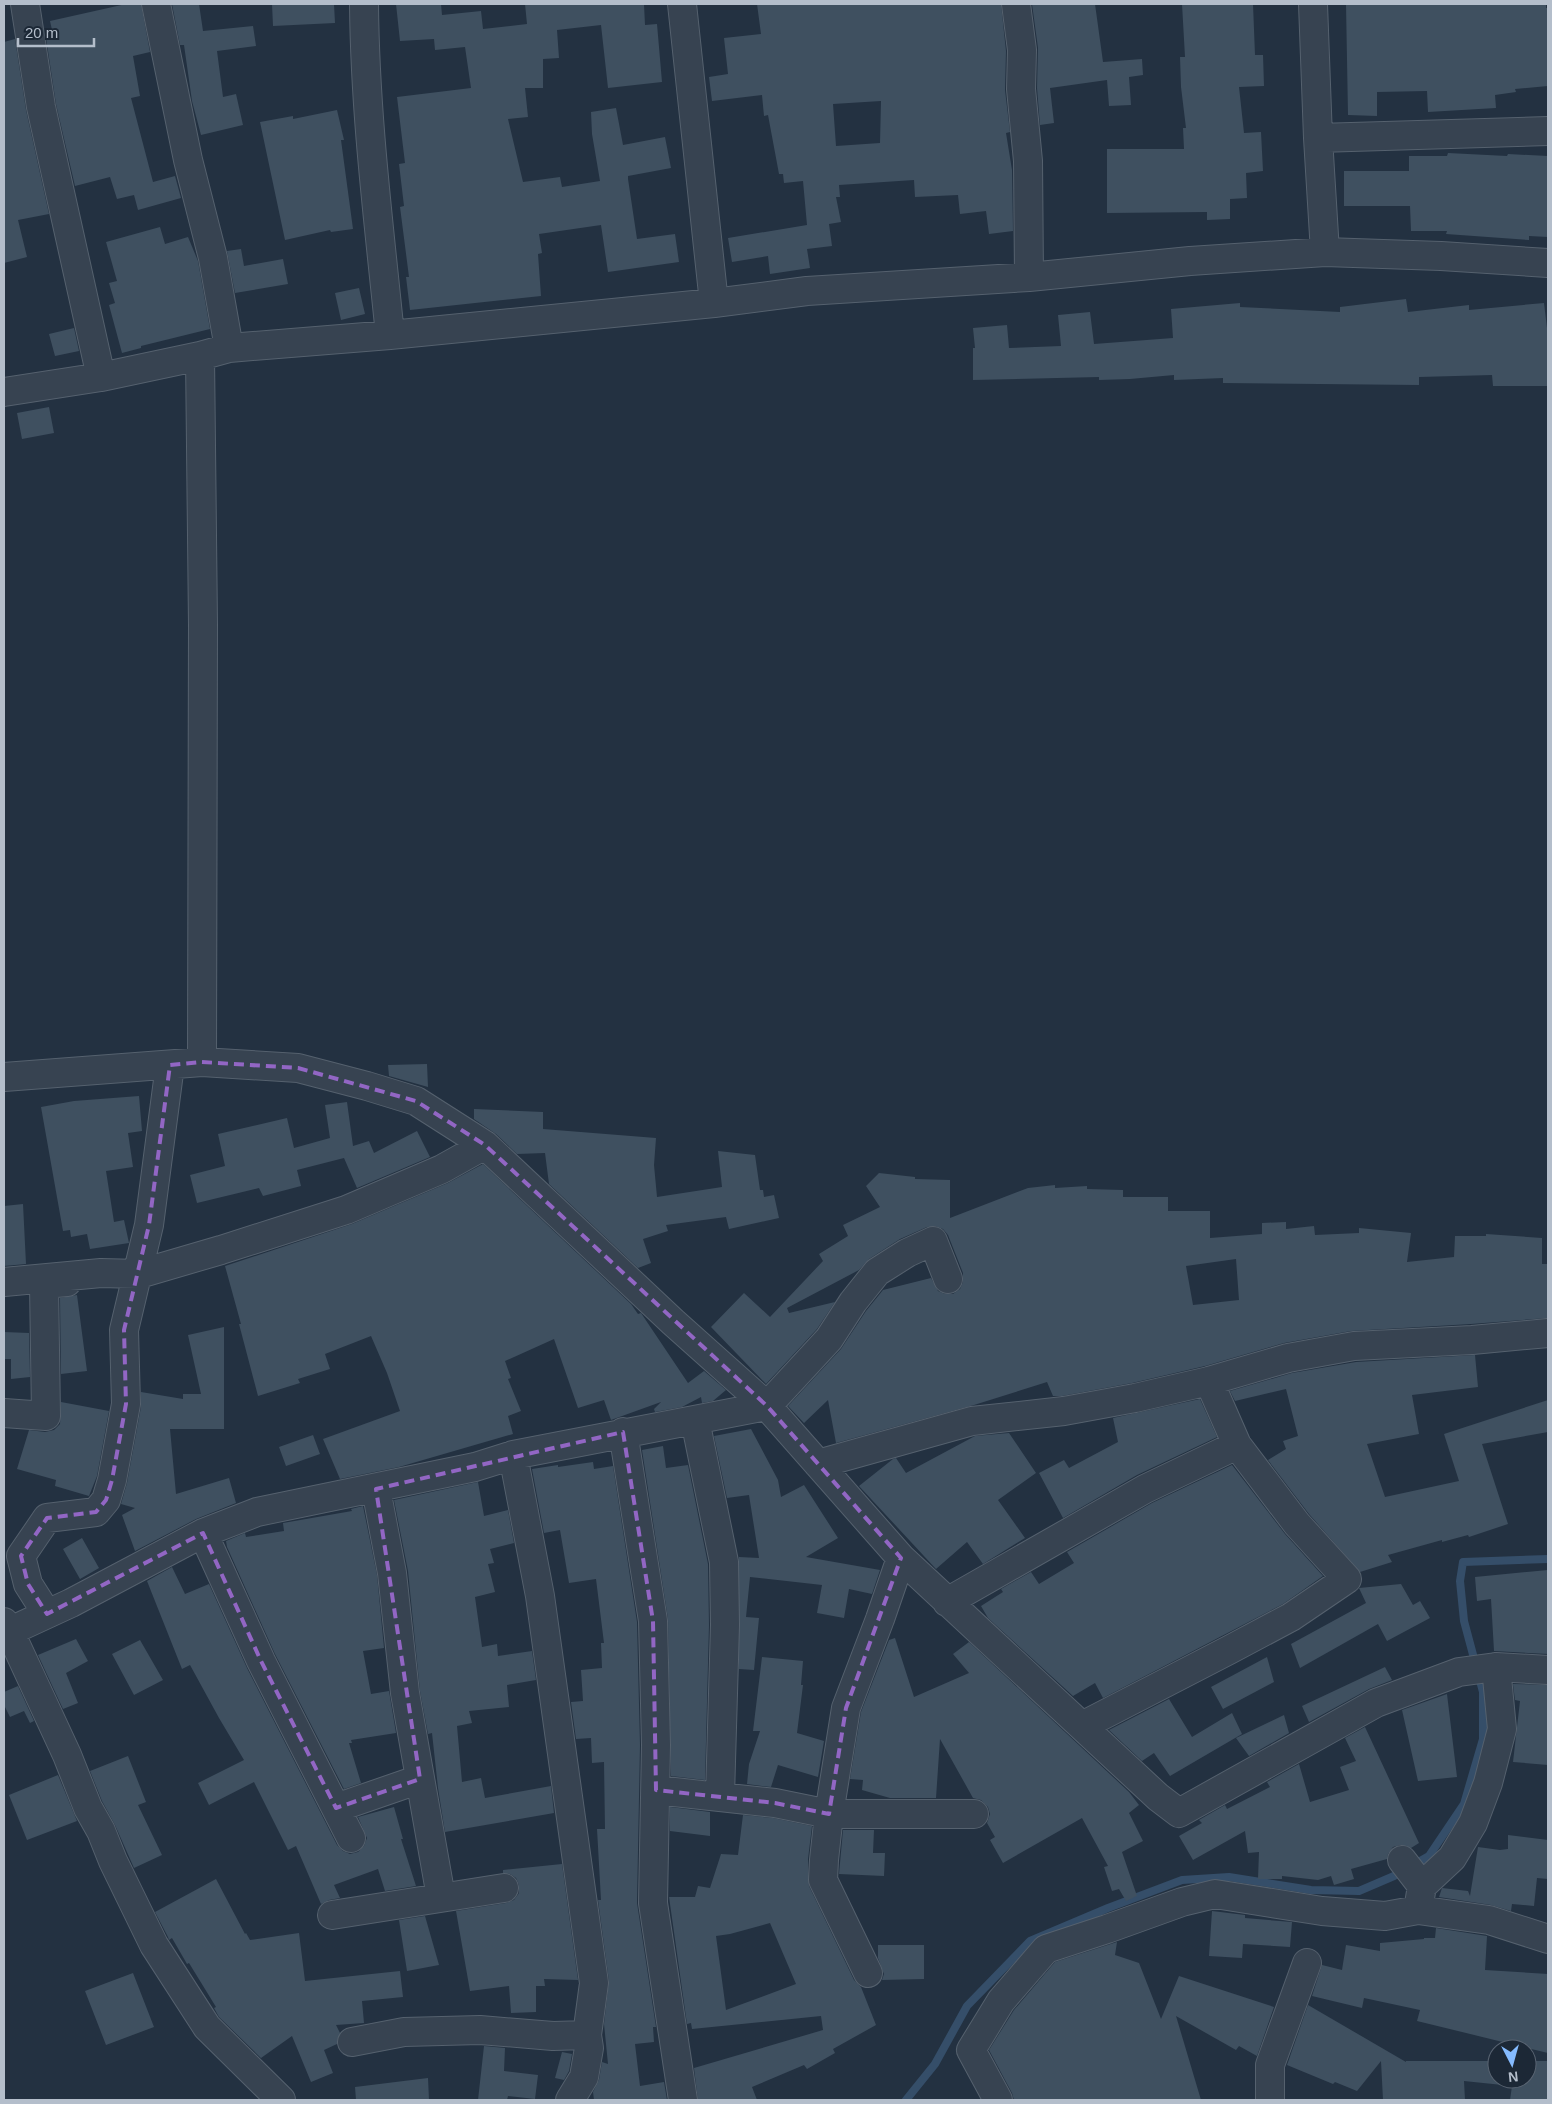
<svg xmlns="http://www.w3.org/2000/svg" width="1552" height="2104" viewBox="0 0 1552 2104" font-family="Arial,sans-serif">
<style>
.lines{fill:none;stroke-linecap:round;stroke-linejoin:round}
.stream{stroke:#354e69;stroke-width:8}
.building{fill:#3f5060;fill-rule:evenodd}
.street-casing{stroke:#55616e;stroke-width:30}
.street{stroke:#374351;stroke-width:28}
.marked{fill:none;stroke:#9266c4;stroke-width:4;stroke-dasharray:10 6;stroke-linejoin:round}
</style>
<rect width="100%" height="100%" fill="#233141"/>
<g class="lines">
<path class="stream" d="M 906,2100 L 935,2064 L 967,2006 L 1030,1941 L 1108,1908 L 1182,1880 L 1229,1877 L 1311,1890 L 1359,1891 L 1394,1876 L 1429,1856 L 1464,1804 L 1483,1739 L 1483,1692 L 1464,1621 L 1460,1581 L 1463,1562 L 1548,1559"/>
</g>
<path class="building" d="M 126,4 L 141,4 L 150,52 L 133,56 L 140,96 L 131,98 L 153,182 L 175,176 L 181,198 L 138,210 L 134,195 L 117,199 L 110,177 L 75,186 L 56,104 L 45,31 L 52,30 L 50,21 Z
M 172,4 L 199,4 L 203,31 L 253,26 L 256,46 L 217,51 L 223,97 L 236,94 L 243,125 L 201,135 L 192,101 L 184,45 L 180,45 Z
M 272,4 L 334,4 L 335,23 L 273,26 Z
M 396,4 L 441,4 L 442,15 L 481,11 L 483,29 L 527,24 L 525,4 L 644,4 L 645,25 L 657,24 L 662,82 L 608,88 L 601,25 L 557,30 L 559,58 L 543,59 L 543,88 L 525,88 L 528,117 L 508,119 L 523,182 L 560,177 L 562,187 L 600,181 L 592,134 L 591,112 L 616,108 L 623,145 L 665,137 L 671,168 L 628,176 L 628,179 L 637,239 L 675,234 L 679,262 L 608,272 L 601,225 L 539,234 L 542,253 L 538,254 L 541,296 L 410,310 L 406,277 L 409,277 L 400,207 L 404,206 L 399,164 L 405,163 L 397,97 L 471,88 L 465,47 L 435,50 L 434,39 L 400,41 Z
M 757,4 L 1001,4 L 1006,51 L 1005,90 L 1010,132 L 1006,133 L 1012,170 L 1013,231 L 989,234 L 986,211 L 960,214 L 958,195 L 915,197 L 914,180 L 839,185 L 840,197 L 836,197 L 841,222 L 829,224 L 832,246 L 807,249 L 810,268 L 770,274 L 768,256 L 732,262 L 728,238 L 807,225 L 803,181 L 784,183 L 783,174 L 779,174 L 768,115 L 764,116 L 762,95 L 712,101 L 709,77 L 728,74 L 724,38 L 761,34 ZM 881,101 L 880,143 L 836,146 L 833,104 Z
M 1032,4 L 1095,4 L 1103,62 L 1142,59 L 1143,75 L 1129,77 L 1131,105 L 1109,106 L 1107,80 L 1050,88 L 1054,123 L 1040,125 L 1037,88 L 1038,48 Z
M 1182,4 L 1253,4 L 1255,55 L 1263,55 L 1264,86 L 1239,87 L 1244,133 L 1261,132 L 1263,171 L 1246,173 L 1247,198 L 1230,199 L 1230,219 L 1207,220 L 1207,212 L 1107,213 L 1107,149 L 1184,149 L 1183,128 L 1186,128 L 1181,87 L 1180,57 L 1185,57 Z
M 1346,4 L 1546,4 L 1546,8 L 1548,8 L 1548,86 L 1515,89 L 1516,92 L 1495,95 L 1496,108 L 1428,112 L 1427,91 L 1377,92 L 1377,116 L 1348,115 Z
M 15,39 L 26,110 L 49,214 L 18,220 L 27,257 L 4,263 L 4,42 Z
M 337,110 L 344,140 L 341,140 L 353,229 L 331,232 L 330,230 L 285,240 L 260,122 L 293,116 L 293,119 Z
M 1448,153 L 1507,156 L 1508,154 L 1548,156 L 1548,237 L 1529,236 L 1529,240 L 1446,234 L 1447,231 L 1411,231 L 1410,206 L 1344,206 L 1344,171 L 1409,171 L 1409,156 L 1447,156 Z
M 160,227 L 165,244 L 188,237 L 198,261 L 210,329 L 141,346 L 141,348 L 122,353 L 109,305 L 115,303 L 109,283 L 117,281 L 106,242 Z
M 241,249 L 244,266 L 283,259 L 288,284 L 235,293 L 227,251 Z
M 359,288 L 365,314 L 341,320 L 335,293 Z
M 1406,299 L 1408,312 L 1469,305 L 1469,310 L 1544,303 L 1547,328 L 1548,328 L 1548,386 L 1493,386 L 1492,375 L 1419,377 L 1419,385 L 1223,383 L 1223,378 L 1174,380 L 1174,375 L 1130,379 L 1099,380 L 1099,377 L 973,380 L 973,348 L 975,348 L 973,328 L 1007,325 L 1009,348 L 1061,346 L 1058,315 L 1090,312 L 1094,344 L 1173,338 L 1171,309 L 1240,303 L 1240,307 L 1340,312 L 1340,307 Z
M 74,328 L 79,351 L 55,356 L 49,334 Z
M 49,407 L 54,433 L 22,439 L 17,413 Z
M 427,1064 L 428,1087 L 389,1076 L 388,1065 Z
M 139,1096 L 142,1131 L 128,1133 L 133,1167 L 106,1171 L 114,1222 L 124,1220 L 129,1243 L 90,1249 L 87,1234 L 71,1237 L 70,1230 L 63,1231 L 41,1107 L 74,1101 Z
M 347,1102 L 353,1146 L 369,1141 L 374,1153 L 417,1131 L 430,1157 L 357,1188 L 344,1158 L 297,1170 L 301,1186 L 263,1196 L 259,1188 L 197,1203 L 190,1175 L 225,1166 L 218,1134 L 287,1118 L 294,1148 L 330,1138 L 325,1105 Z
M 474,1109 L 543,1112 L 543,1129 L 656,1138 L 654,1165 L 657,1197 L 722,1187 L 718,1151 L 755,1155 L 760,1190 L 763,1190 L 764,1197 L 774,1195 L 779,1218 L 729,1229 L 726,1217 L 666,1225 L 668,1231 L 643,1239 L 651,1263 L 638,1268 L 549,1184 L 545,1153 L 517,1154 L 496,1134 L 474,1119 Z
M 483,1164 L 631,1304 L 638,1314 L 641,1313 L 688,1383 L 704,1371 L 726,1390 L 713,1401 L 702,1403 L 701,1397 L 682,1407 L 655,1412 L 654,1409 L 661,1402 L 611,1420 L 604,1400 L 578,1408 L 554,1339 L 505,1361 L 511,1378 L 508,1379 L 521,1411 L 508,1416 L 513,1434 L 399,1467 L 340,1479 L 323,1439 L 400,1411 L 387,1373 L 371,1336 L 325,1354 L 330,1369 L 298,1379 L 300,1383 L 258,1396 L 239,1324 L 241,1324 L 225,1266 L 352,1224 L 448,1183 Z
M 879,1173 L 915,1177 L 915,1179 L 950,1180 L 950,1218 L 1028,1188 L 1055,1185 L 1055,1188 L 1087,1186 L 1087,1189 L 1123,1190 L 1123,1197 L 1168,1197 L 1168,1211 L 1210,1211 L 1210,1238 L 1262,1234 L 1262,1223 L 1286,1222 L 1286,1229 L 1314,1226 L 1315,1235 L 1359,1233 L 1359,1228 L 1411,1233 L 1407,1262 L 1454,1257 L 1455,1236 L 1486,1236 L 1486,1234 L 1542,1238 L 1542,1264 L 1548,1264 L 1548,1318 L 1471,1324 L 1351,1331 L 1284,1343 L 1205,1366 L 1132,1383 L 1062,1396 L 1053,1396 L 1047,1382 L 974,1405 L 836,1443 L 828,1400 L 804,1423 L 788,1406 L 841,1349 L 866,1311 L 883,1290 L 931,1278 L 938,1291 L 945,1294 L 953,1294 L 960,1289 L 963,1282 L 963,1273 L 948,1235 L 943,1229 L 935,1226 L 927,1227 L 900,1239 L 869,1259 L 859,1270 L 787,1308 L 789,1313 L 835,1302 L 817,1329 L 766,1384 L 711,1327 L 744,1293 L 770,1317 L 823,1261 L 819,1254 L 848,1236 L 843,1225 L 880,1207 L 866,1186 ZM 1236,1259 L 1239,1300 L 1193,1305 L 1186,1266 Z
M 23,1204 L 26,1264 L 4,1266 L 4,1206 Z
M 77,1295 L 87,1371 L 61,1374 L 60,1298 Z
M 224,1327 L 224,1429 L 170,1429 L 176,1494 L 229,1478 L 236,1503 L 196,1519 L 135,1551 L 122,1515 L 135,1508 L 121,1504 L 127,1483 L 141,1407 L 141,1392 L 183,1399 L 183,1394 L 201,1394 L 188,1335 Z
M 4,1332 L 29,1333 L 30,1377 L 11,1379 L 11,1359 L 4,1359 Z
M 1475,1355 L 1478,1387 L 1412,1395 L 1419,1434 L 1367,1444 L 1385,1497 L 1459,1481 L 1444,1434 L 1548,1400 L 1548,1432 L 1482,1444 L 1508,1524 L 1469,1537 L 1468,1535 L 1442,1542 L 1442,1540 L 1388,1555 L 1392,1562 L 1360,1572 L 1309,1514 L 1268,1460 L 1286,1449 L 1283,1441 L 1298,1436 L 1286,1389 L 1235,1401 L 1230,1391 L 1292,1373 L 1356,1362 Z
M 1200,1399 L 1217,1437 L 1137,1475 L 1063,1518 L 1039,1473 L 1064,1460 L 1069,1468 L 1118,1442 L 1113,1418 Z
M 61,1402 L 109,1411 L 97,1476 L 89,1496 L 55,1486 L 56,1480 L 17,1469 L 29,1430 L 45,1432 L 54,1430 L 60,1424 Z
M 751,1429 L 778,1480 L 781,1497 L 804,1485 L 838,1538 L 806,1557 L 880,1570 L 872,1594 L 849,1589 L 844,1618 L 817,1613 L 822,1585 L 750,1577 L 746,1617 L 759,1618 L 754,1670 L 739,1669 L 739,1557 L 759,1558 L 749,1495 L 727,1498 L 714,1436 Z
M 1009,1433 L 1036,1473 L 998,1500 L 1025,1538 L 983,1564 L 967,1542 L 936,1569 L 859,1486 L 893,1459 L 896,1458 L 906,1473 L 975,1436 Z
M 313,1435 L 320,1454 L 286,1466 L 279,1447 Z
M 663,1446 L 666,1468 L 688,1465 L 708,1564 L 709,1625 L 705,1780 L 671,1776 L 668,1619 L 642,1450 Z
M 593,1462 L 594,1469 L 613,1466 L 637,1622 L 640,1745 L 637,1903 L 656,2027 L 653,2027 L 654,2042 L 635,2044 L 640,2086 L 664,2082 L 667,2100 L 594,2100 L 593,2092 L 599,2080 L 602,2062 L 608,2064 L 604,2024 L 609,1981 L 598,1900 L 601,1900 L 597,1829 L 605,1829 L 604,1762 L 592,1763 L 591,1738 L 576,1739 L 571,1702 L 583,1701 L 581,1670 L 602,1668 L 601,1643 L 604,1643 L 596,1579 L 569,1583 L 560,1530 L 544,1533 L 532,1469 L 558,1465 L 558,1467 Z
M 1232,1465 L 1285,1534 L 1323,1576 L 1283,1604 L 1103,1698 L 1095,1683 L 1073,1696 L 988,1618 L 981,1606 L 1003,1592 L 1001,1589 L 1031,1572 L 1039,1584 L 1074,1563 L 1067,1552 L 1152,1503 Z
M 478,1482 L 484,1516 L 508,1510 L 514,1543 L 490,1549 L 494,1563 L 488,1564 L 495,1592 L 475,1597 L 482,1647 L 497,1644 L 498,1656 L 532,1651 L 536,1680 L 507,1685 L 509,1707 L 469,1711 L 472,1723 L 457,1726 L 462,1782 L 481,1778 L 485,1798 L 551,1786 L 554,1813 L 445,1832 L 438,1788 L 432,1733 L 428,1734 L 420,1691 L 408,1571 L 394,1500 Z
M 363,1506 L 377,1575 L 384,1648 L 363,1651 L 371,1694 L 389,1691 L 396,1733 L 351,1740 L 352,1743 L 349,1743 L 361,1783 L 344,1789 L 275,1654 L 227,1547 L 226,1541 L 245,1533 L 246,1537 L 284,1531 L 283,1523 L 352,1511 L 351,1509 Z
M 82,1538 L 99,1568 L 80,1579 L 63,1549 Z
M 172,1567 L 185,1594 L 209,1584 L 247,1668 L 337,1845 L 343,1851 L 350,1854 L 358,1852 L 364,1846 L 367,1838 L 358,1817 L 394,1807 L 403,1839 L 401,1839 L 416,1886 L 385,1891 L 378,1869 L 334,1885 L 340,1898 L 329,1900 L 321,1904 L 296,1846 L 288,1850 L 254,1782 L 209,1805 L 198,1783 L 244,1760 L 219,1718 L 190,1665 L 182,1669 L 147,1581 Z
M 1548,1570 L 1548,1654 L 1494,1651 L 1491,1599 L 1477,1601 L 1475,1577 Z
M 1401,1584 L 1413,1605 L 1420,1601 L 1430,1618 L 1387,1641 L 1378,1624 L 1300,1668 L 1291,1644 L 1366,1603 L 1359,1588 Z
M 895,1638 L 914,1697 L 969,1673 L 953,1654 L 969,1642 L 1129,1792 L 1139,1805 L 1129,1813 L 1143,1841 L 1122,1852 L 1137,1896 L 1126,1901 L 1119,1889 L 1112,1891 L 1104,1867 L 1108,1866 L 1082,1818 L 1003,1863 L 990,1840 L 995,1837 L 987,1823 L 990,1814 L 988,1807 L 981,1800 L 973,1798 L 940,1739 L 936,1798 L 890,1798 L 862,1790 L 863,1780 L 850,1779 L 861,1712 L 889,1640 Z
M 76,1639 L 88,1661 L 66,1673 L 78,1703 L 63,1709 L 38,1655 Z
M 140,1640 L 163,1680 L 134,1695 L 112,1654 Z
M 762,1657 L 803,1661 L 801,1685 L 803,1685 L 797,1733 L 824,1741 L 818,1777 L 778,1765 L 771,1787 L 747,1784 L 749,1764 L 760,1731 L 753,1731 Z
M 1267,1657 L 1274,1682 L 1223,1709 L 1211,1687 Z
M 1385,1667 L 1392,1680 L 1369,1689 L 1309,1722 L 1302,1706 Z
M 1513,1684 L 1548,1685 L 1548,1765 L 1513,1762 L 1520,1701 L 1515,1700 Z
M 18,1686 L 34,1721 L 30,1723 L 24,1711 L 10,1717 L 4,1705 L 4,1692 Z
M 1447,1694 L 1457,1777 L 1418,1781 L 1402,1710 Z
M 1169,1699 L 1192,1737 L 1232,1713 L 1242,1734 L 1170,1776 L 1154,1753 L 1142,1761 L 1109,1730 Z
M 1284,1715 L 1289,1733 L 1249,1756 L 1236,1738 Z
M 1365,1727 L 1419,1843 L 1411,1848 L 1400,1845 L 1393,1847 L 1388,1854 L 1387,1859 L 1351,1869 L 1354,1879 L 1334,1885 L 1331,1876 L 1318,1880 L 1282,1876 L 1282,1879 L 1258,1879 L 1259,1852 L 1248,1853 L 1245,1831 L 1193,1860 L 1179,1836 L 1202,1823 L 1199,1820 L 1225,1805 L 1227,1809 L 1270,1787 L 1267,1782 L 1299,1764 L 1310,1802 L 1349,1790 L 1340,1767 L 1356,1761 L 1345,1738 Z
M 128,1756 L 146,1802 L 138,1805 L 162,1855 L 134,1868 L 115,1825 L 102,1801 L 90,1771 Z
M 58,1775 L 77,1821 L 27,1840 L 9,1795 Z
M 670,1807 L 710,1812 L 710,1836 L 670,1831 Z
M 743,1815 L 773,1818 L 812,1826 L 808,1859 L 809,1886 L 854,1980 L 861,1987 L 876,2025 L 833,2049 L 835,2053 L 807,2069 L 804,2065 L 752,2087 L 757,2100 L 698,2100 L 694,2068 L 823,2030 L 821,2016 L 692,2029 L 691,2023 L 687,2024 L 669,1897 L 695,1897 L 698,1886 L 710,1888 L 721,1854 L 738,1855 ZM 770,1923 L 796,1984 L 726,2010 L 716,1936 L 730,1934 Z
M 843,1830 L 874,1830 L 873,1853 L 885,1853 L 884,1876 L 839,1874 Z
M 1508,1835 L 1548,1840 L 1548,1879 L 1537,1878 L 1534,1906 L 1512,1904 L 1511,1911 L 1491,1905 L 1439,1897 L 1442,1888 L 1468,1891 L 1470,1896 L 1478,1847 L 1500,1850 L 1508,1849 Z
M 562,1864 L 578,1980 L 544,1979 L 545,1986 L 536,1986 L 536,2012 L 511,2013 L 509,1986 L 470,1991 L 456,1911 L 506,1903 L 514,1900 L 519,1893 L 519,1885 L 516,1878 L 510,1874 L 503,1873 L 503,1870 Z
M 216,1879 L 245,1934 L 246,1933 L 250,1940 L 299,1933 L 305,1981 L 400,1971 L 403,1997 L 362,2001 L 364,2023 L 336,2025 L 340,2033 L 337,2044 L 324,2050 L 333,2073 L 311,2082 L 292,2036 L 261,2058 L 219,2017 L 214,2008 L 216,2007 L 189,1963 L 187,1964 L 172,1938 L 169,1940 L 168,1937 L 155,1912 Z
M 1212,1911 L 1245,1915 L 1245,1918 L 1292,1922 L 1290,1947 L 1243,1944 L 1242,1958 L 1209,1956 Z
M 425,1916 L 439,1965 L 407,1971 L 399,1920 Z
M 1436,1928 L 1487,1936 L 1485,1970 L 1548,1974 L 1548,2053 L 1417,2021 L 1420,2010 L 1364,1998 L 1362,2008 L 1312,1996 L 1322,1965 L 1342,1970 L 1346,1945 L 1380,1951 L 1380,1943 L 1424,1939 L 1424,1938 L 1435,1938 Z
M 1117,1942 L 1115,1955 L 1139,1963 L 1161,2019 L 1179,1976 L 1274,2007 L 1257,2056 L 1239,2046 L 1236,2050 L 1176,2016 L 1201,2100 L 1014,2100 L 1012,2093 L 989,2050 L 1014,2010 L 1055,1962 Z
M 878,1945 L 924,1945 L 924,1979 L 882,1980 L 884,1974 L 878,1958 Z
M 133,1973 L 154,2027 L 106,2045 L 85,1991 Z
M 1308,2005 L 1406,2062 L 1406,2061 L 1497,2061 L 1497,2079 L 1527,2079 L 1527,2061 L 1548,2061 L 1548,2100 L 1510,2100 L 1512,2086 L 1464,2081 L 1465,2100 L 1383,2100 L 1381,2061 L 1357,2091 L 1335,2082 L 1333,2084 L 1287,2065 Z
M 484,2046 L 505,2048 L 504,2071 L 538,2075 L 535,2099 L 508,2096 L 507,2100 L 478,2100 Z
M 562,2052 L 572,2054 L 569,2071 L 564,2080 L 555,2078 Z
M 428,2078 L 429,2100 L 356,2100 L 355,2087 Z"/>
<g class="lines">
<g class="street-casing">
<path id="street" d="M 25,4 L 41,107 L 101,377
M 156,4 L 188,160 L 213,258 L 229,348
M 364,4 C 365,115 379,225 390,335
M 682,4 L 714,303
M 1016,4 L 1022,50 L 1021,89 L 1028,161 L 1029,277
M 1313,4 L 1318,138 L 1325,252
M 1318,138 L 1548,131
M 200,356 L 203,625 L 202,1062
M 4,392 L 101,377 L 200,356 L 229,348 L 390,335 L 714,303 L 807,291 L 1029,277 L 1190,261 L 1325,252 L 1441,256 L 1548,263
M 4,1077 L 202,1062 L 298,1068 L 367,1086 L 416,1101 L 485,1145 L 673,1322 L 767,1406 L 901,1558 L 1158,1797 L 1179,1813 L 1376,1703 L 1459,1672 L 1496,1667 L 1548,1670
M 4,1282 L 101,1273 L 139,1274 L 221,1250 L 346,1210 L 442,1169 L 485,1145
M 4,1413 L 46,1416 L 44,1284 L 67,1282
M 695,1420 L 724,1562 L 725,1625 L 720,1796
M 623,1432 L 653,1621 L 656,1745 L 653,1903 L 683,2100
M 513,1455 L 540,1596 L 594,1983 L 587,2035 L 589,2048 L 584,2077 L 570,2100
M 818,1464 L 972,1421 L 1064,1411 L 1135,1398 L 1209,1381 L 1288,1358 L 1354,1346 L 1472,1340 L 1548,1333
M 376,1489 L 392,1573 L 405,1693 L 441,1897
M 203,1533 L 261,1661 L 351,1838
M 947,1602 L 1145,1489 L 1237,1445
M 47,1614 L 28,1584 L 21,1556 L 47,1518 L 96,1512 L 106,1500 L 112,1480 L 126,1404 L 124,1330 L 149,1225 L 170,1065
M 4,1622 L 10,1632 L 67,1755 L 88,1808 L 101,1831 L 113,1861 L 154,1945 L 207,2027 L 281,2100
M 4,1634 L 71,1603 L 203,1533 L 257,1512 L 475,1467 L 513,1455 L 767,1406 L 829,1339 L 853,1302 L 877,1272 L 907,1253 L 933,1241 L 948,1279
M 1082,1726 L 1229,1650 L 1291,1617 L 1347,1579 L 1297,1524 L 1237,1445 L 1209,1381
M 656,1790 L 775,1803 L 829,1814 L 974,1814
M 336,1808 L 420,1779
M 1402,1860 L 1422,1886
M 1418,1910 L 1422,1886 L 1452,1858 L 1473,1823 L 1488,1783 L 1502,1729 L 1496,1667
M 332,1915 L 504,1888
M 868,1973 L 823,1880 L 824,1860 L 829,1814 L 846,1708 L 880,1619 L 901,1558
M 352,2042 L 404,2032 L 480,2030 L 553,2036 L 587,2035
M 998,2100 L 971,2050 L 1001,2001 L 1046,1949 L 1107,1929 L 1182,1902 L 1215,1894 L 1322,1911 L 1385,1916 L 1418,1910 L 1489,1920 L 1548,1939
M 1270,2100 L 1270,2065 L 1307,1963"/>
</g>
<use href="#street" class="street"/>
</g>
<path class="marked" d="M 202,1062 L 298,1068 L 416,1101 L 485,1145 L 767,1406 L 901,1558 L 846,1708 L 829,1814 L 775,1803 L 656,1790 L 653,1621 L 623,1432 L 376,1489 L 420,1779 L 336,1808 L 261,1661 L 203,1533 L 47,1614 L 28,1584 L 21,1556 L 47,1518 L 96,1512 L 106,1500 L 112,1480 L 126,1404 L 124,1330 L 149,1225 L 170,1065 Z"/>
<rect width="1552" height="2104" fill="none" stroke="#b4becb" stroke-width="10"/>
<g transform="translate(1512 2064) rotate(174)"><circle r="24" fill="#1c2836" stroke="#596472"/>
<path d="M0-4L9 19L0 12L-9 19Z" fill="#85bbff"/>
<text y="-8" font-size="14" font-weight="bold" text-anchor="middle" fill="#b4becb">N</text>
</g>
<path d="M18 38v8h76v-8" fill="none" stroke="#b4becb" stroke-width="2.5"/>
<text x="25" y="38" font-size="15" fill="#b4becb" stroke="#1c2836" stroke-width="4" paint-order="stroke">20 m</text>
</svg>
